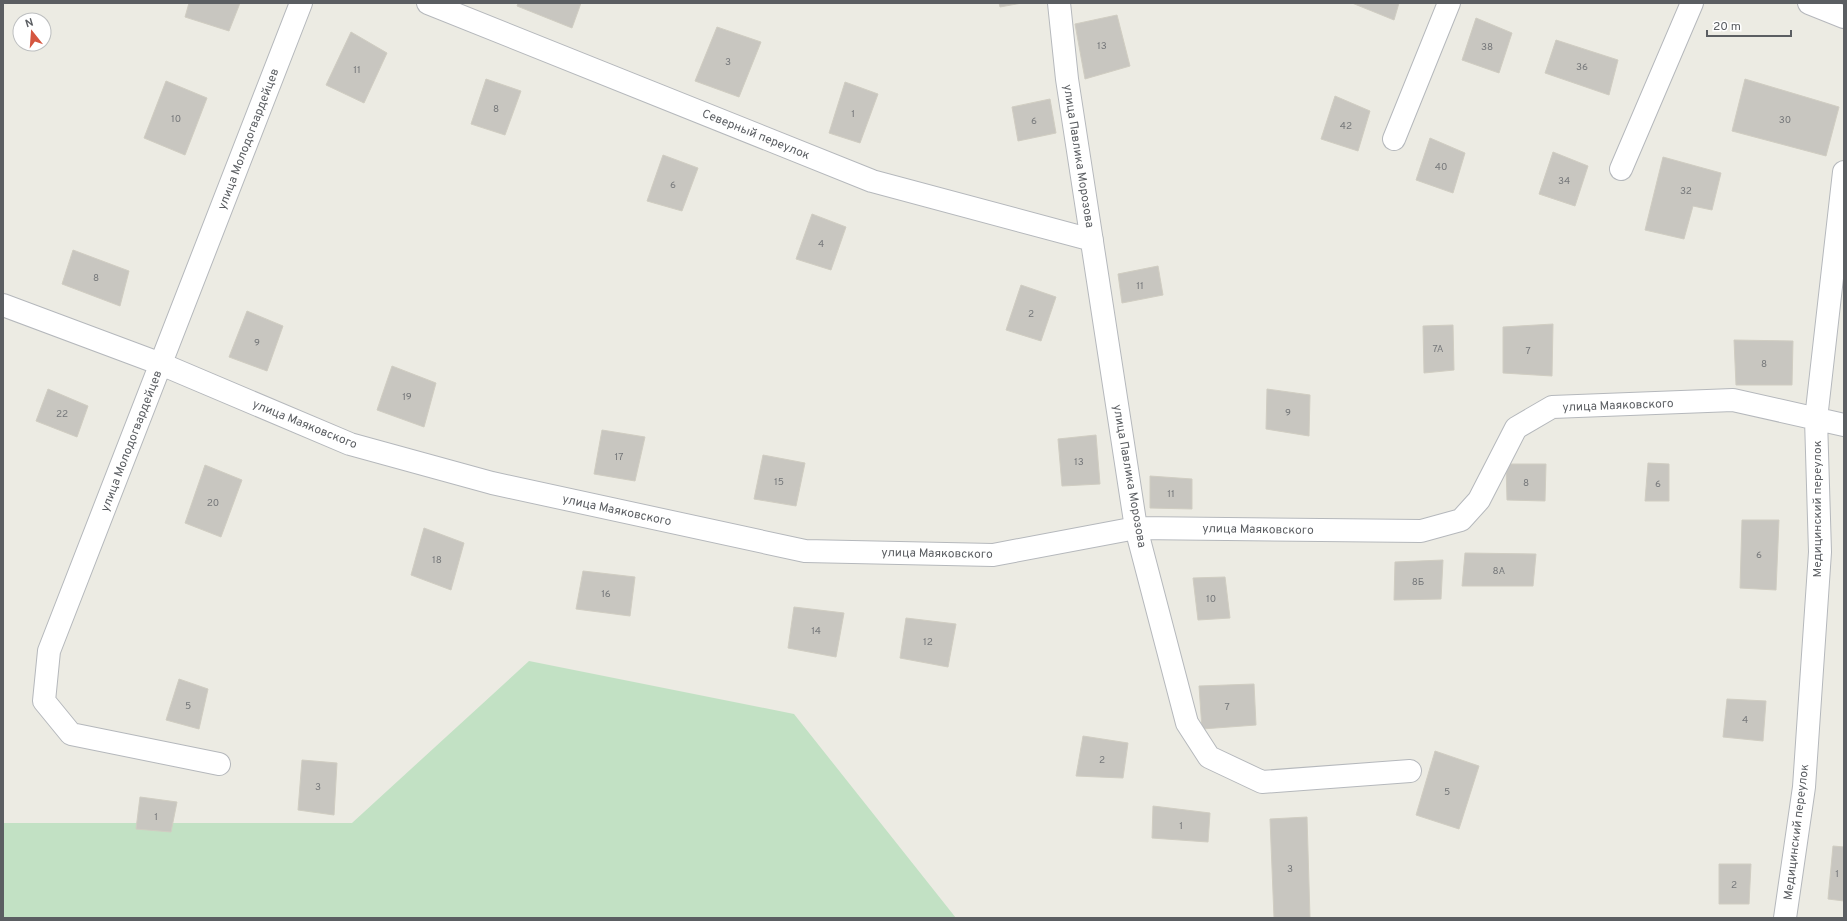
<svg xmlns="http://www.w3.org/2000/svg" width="1847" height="921" viewBox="0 0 1847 921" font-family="Overpass,sans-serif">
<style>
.green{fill:#c2e1c4}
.building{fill:#c8c6c0;stroke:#d0cdc2}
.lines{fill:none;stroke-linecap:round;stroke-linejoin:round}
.street-casing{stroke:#b5b8bc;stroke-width:24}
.secondary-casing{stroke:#b5b7bc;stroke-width:24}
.street{stroke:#fff;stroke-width:22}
.secondary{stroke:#fff;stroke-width:22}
.labels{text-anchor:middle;stroke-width:3;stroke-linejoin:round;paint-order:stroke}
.number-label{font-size:10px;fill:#76787a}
.street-label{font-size:12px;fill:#5b5e62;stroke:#fff}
</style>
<rect width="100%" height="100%" fill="#ecebe3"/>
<path class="green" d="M 529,661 L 794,714 L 956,918 L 3,918 L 3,823 L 352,823 Z"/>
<path class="building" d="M 189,3 L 240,3 L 229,31 L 185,17 Z
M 518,3 L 581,3 L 572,28 L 517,6 Z
M 999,3 L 1022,3 L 1000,7 Z
M 1352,3 L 1399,3 L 1394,20 Z
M 1117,15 L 1130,66 L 1085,79 L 1075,24 Z
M 1476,18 L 1512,33 L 1499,73 L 1462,60 Z
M 717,27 L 761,42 L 739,97 L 695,81 Z
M 351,32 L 387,53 L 364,103 L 326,85 Z
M 1556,40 L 1618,60 L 1609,95 L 1545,73 Z
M 486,79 L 521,91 L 505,135 L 471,124 Z
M 1745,79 L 1839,107 L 1826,156 L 1732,131 Z
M 166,81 L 207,98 L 185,155 L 144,138 Z
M 845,82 L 878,94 L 860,143 L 829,133 Z
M 1335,96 L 1370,111 L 1358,151 L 1321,139 Z
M 1050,99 L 1056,133 L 1018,141 L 1012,107 Z
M 1430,138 L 1465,153 L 1453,193 L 1416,180 Z
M 1553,152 L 1588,166 L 1575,206 L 1539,194 Z
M 663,155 L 698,168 L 682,211 L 647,201 Z
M 1663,157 L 1721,173 L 1712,210 L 1693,206 L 1684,239 L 1645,230 Z
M 812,214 L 846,227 L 831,270 L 796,259 Z
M 73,250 L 129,271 L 120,306 L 62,284 Z
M 1158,266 L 1163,295 L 1122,303 L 1118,274 Z
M 1021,285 L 1056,297 L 1041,341 L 1006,330 Z
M 247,311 L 283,326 L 267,371 L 229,357 Z
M 1553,324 L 1552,376 L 1503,373 L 1503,327 Z
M 1453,325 L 1454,370 L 1424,373 L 1423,326 Z
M 1734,340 L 1793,341 L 1792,385 L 1736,385 Z
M 392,366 L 436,383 L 424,427 L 377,410 Z
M 48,389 L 88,406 L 77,437 L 36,421 Z
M 1267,389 L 1310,395 L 1309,436 L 1266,429 Z
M 602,430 L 645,437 L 635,481 L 594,474 Z
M 1096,435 L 1100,484 L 1062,486 L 1058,439 Z
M 763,455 L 805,463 L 796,506 L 754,499 Z
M 1648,463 L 1669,464 L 1669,501 L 1645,501 Z
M 1506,464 L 1546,464 L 1545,501 L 1507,500 Z
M 205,465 L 242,480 L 221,537 L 185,523 Z
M 1150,476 L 1192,479 L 1192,509 L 1150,508 Z
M 1742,520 L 1779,520 L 1776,590 L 1740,588 Z
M 424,528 L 464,543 L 451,590 L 411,575 Z
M 1465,553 L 1536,554 L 1533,586 L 1462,586 Z
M 1443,560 L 1441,599 L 1394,600 L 1395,562 Z
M 583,571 L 635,577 L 630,616 L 576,609 Z
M 1225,577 L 1230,618 L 1198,620 L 1193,578 Z
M 794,607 L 844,613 L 836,657 L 788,648 Z
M 906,618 L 956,624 L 948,667 L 900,658 Z
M 179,679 L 208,689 L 199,729 L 166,720 Z
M 1254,684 L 1256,725 L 1202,729 L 1199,686 Z
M 1727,699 L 1766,701 L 1763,741 L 1723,737 Z
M 1083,736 L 1128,743 L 1123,778 L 1076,776 Z
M 1435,751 L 1479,766 L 1459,829 L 1416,815 Z
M 302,760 L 337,763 L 334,815 L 298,810 Z
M 140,797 L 177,802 L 171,832 L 136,829 Z
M 1153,806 L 1210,813 L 1208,842 L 1152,838 Z
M 1307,817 L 1310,918 L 1274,918 L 1270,819 Z
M 1833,846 L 1844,847 L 1844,901 L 1828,899 Z
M 1719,864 L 1751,864 L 1749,904 L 1719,904 Z"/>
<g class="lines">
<g class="street-casing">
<path id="street" d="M 428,3 L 872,181 L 1092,240
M 1059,3 L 1067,79 L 1136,528 L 1187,723 L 1209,757 L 1262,782 L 1410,771
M 1394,139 L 1449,3
M 1621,169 L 1692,3
M 3,305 L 161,364 L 350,444 L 492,483 L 805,551 L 993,555 L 1136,528 L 1421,531 L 1461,520 L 1479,500 L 1516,428 L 1552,407 L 1733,400 L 1844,425
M 219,764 L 71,734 L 44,701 L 49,651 L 301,3
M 1785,918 L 1804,787 L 1820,552 L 1816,419 L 1844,172"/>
</g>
<g class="secondary-casing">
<path id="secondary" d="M 1809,3 L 1844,17"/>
</g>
<use href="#street" class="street"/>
<use href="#secondary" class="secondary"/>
</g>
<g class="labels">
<g class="number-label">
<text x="1102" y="49">13</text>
<text x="1487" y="50">38</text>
<text x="728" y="65">3</text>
<text x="1582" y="70">36</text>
<text x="357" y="73">11</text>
<text x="496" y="112">8</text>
<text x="853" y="117">1</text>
<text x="176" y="122">10</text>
<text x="1785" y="123">30</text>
<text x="1034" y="124">6</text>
<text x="1346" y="129">42</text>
<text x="1441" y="170">40</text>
<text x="1564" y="184">34</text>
<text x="673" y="188">6</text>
<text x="1686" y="194">32</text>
<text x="821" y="247">4</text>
<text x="96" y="281">8</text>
<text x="1140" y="289">11</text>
<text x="1031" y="317">2</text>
<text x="257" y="346">9</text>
<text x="1438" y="352">7А</text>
<text x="1528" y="354">7</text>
<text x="1764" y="367">8</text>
<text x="407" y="400">19</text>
<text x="1288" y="416">9</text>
<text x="62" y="417">22</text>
<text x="619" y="460">17</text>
<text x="1079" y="465">13</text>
<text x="779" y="485">15</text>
<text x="1526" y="486">8</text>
<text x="1658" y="487">6</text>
<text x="1171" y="497">11</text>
<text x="213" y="506">20</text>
<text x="1759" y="558">6</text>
<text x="437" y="563">18</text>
<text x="1499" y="574">8А</text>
<text x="1418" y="585">8Б</text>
<text x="606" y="597">16</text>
<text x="1211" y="602">10</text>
<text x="816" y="634">14</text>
<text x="928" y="645">12</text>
<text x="188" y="709">5</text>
<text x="1227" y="710">7</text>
<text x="1745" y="723">4</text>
<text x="1102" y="763">2</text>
<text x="318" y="790">3</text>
<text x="1447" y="795">5</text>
<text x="156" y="820">1</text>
<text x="1181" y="829">1</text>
<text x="1290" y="872">3</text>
<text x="1837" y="877">1</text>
<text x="1734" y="888">2</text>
</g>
<g class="street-label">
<text transform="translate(756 134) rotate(22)" y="4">Северный переулок</text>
<text transform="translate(248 139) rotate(-69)" y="4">улица Молодогвардейцев</text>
<text transform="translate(1079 156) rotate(81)" y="4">улица Павлика Морозова</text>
<text transform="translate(1618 405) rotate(-2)" y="4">улица Маяковского</text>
<text transform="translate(305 424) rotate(22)" y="4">улица Маяковского</text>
<text transform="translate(131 441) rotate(-69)" y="4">улица Молодогвардейцев</text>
<text transform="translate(1130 476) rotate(80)" y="4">улица Павлика Морозова</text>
<text transform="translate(1817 509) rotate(-90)" y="4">Медицинский переулок</text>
<text transform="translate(617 510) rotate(12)" y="4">улица Маяковского</text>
<text transform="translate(1258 529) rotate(1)" y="4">улица Маяковского</text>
<text transform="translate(937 553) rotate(1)" y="4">улица Маяковского</text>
<text transform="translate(1796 832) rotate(-83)" y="4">Медицинский переулок</text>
</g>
</g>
<rect width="1847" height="921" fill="none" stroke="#5b5e62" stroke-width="8"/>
<g transform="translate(32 32) rotate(343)"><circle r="19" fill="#ffffff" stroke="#bdbfc0"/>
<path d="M0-3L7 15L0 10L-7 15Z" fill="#d55640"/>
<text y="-6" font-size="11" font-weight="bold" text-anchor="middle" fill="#5b5e62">N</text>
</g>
<path d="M1707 30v6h84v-6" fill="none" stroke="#5b5e62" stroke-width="2"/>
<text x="1713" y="30" font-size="12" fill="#5b5e62" stroke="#ffffff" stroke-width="3" paint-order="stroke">20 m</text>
</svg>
